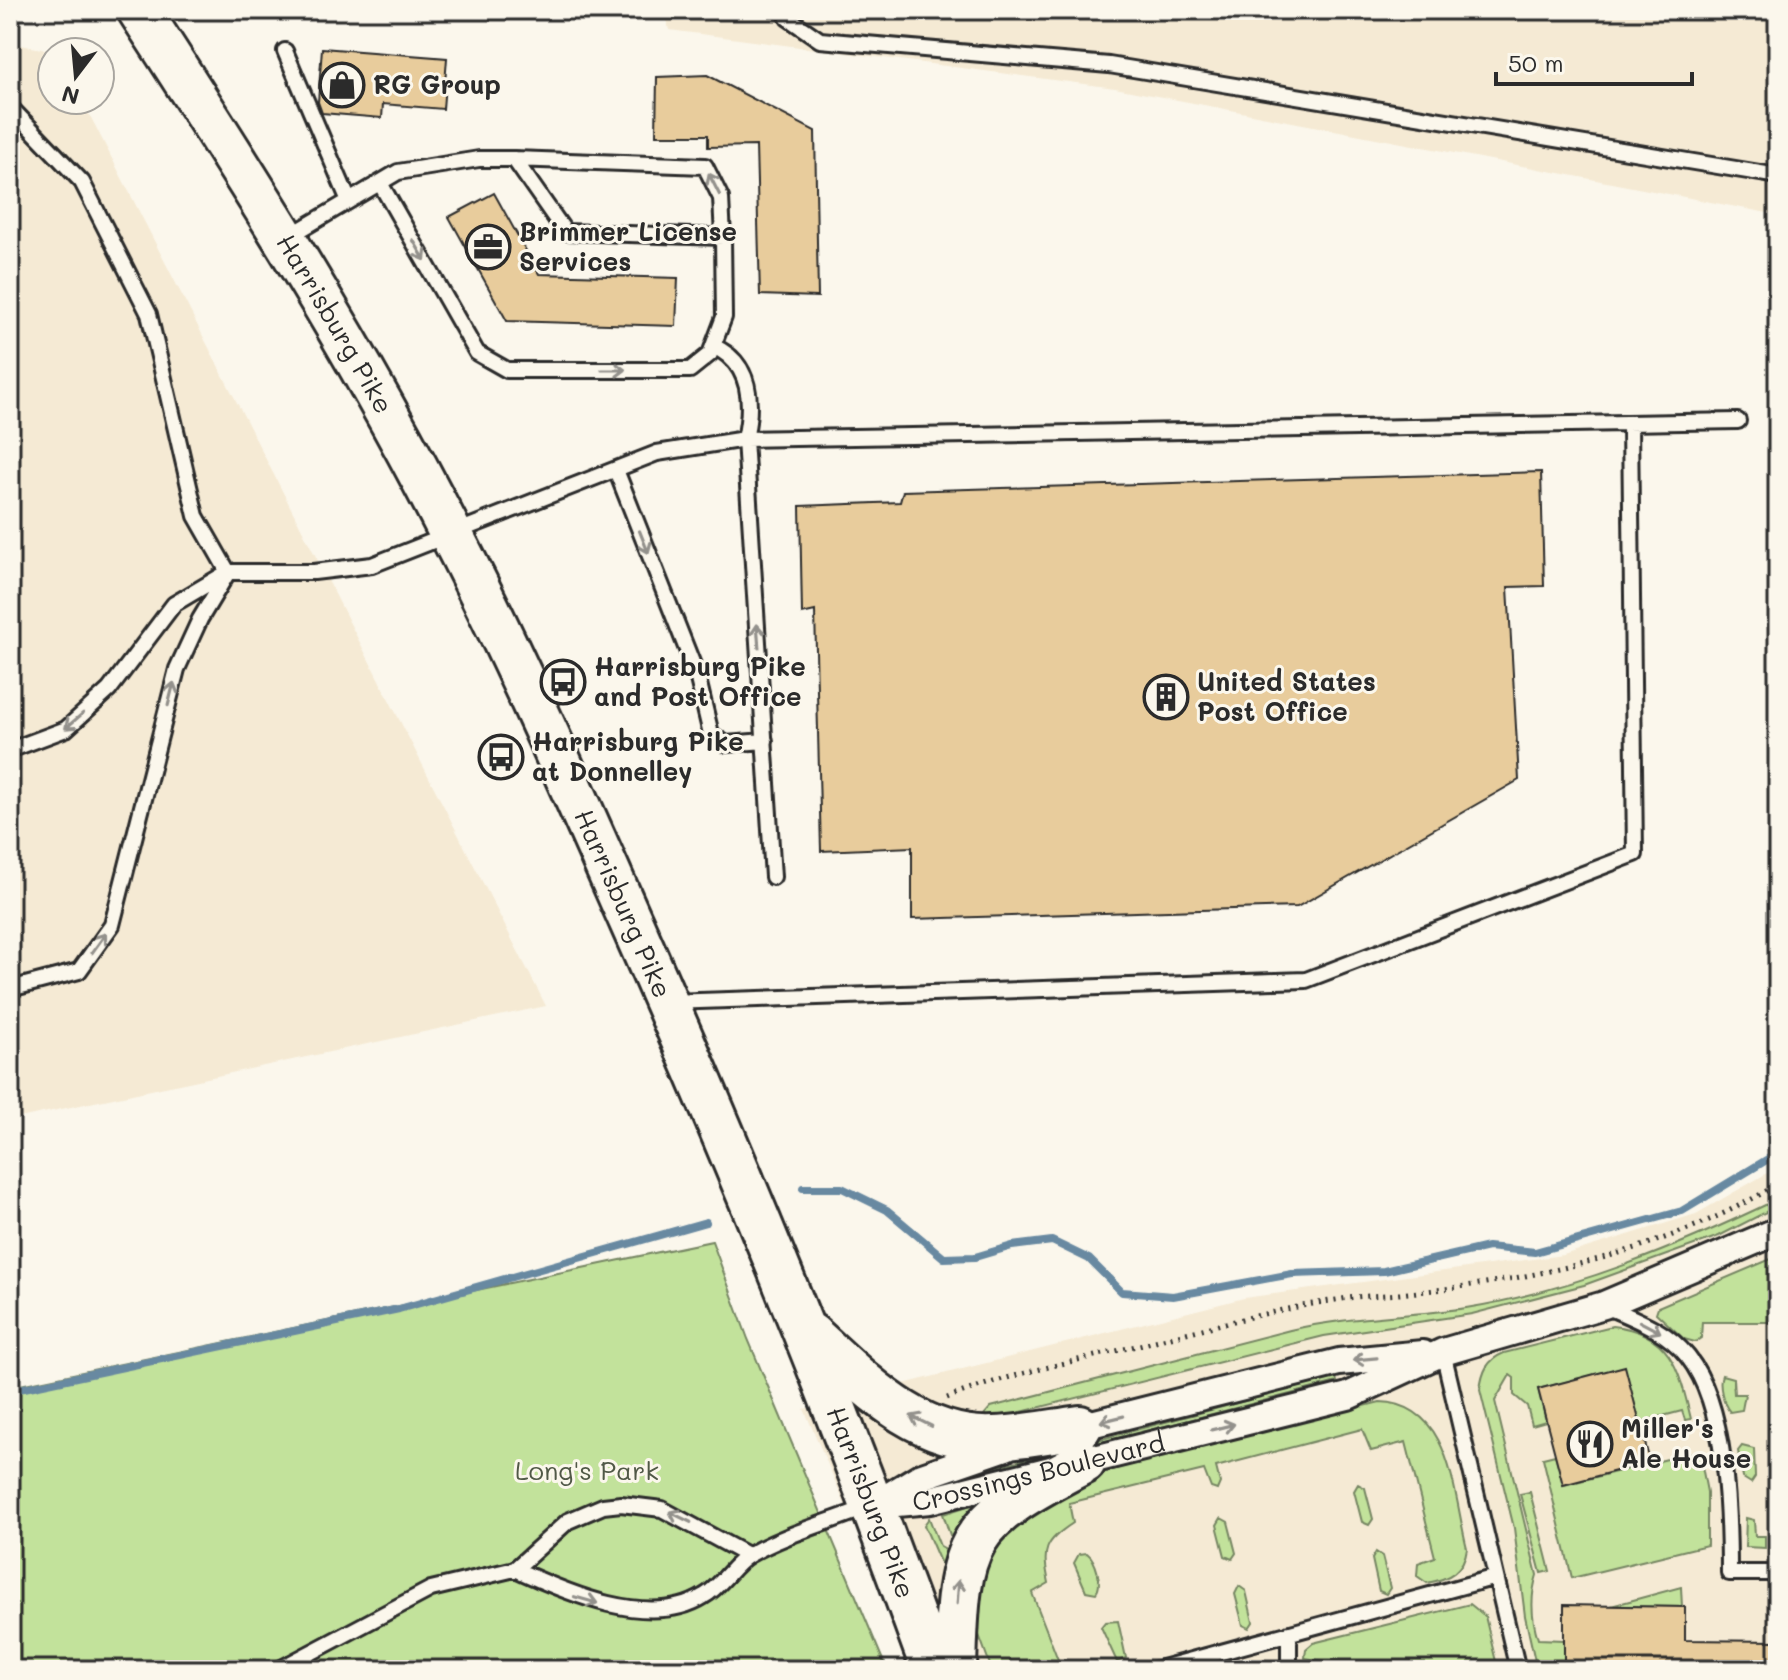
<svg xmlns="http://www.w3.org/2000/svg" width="1788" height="1680" viewBox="0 0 1788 1680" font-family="Mali,sans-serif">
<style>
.built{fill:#f5ead4}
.green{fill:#c2e29b;stroke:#768663;stroke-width:2}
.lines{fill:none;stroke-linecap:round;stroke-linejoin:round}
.stream{stroke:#6889a1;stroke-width:8}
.building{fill:#e8cc9c;stroke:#2b2b2b;stroke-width:2}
.service-casing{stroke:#2b2b2b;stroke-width:20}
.minor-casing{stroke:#2b2b2b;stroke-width:32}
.primary-casing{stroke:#2b2b2b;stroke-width:48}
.path{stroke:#2b2b2b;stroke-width:5;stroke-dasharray:2 6;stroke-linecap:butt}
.service{stroke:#fbf7ec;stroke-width:14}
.minor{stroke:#fbf7ec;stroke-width:26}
.primary{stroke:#fbf7ec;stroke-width:42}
.oneway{stroke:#93918c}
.labels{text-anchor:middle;stroke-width:6;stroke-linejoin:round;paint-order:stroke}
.poi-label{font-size:26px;font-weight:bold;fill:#2b2b2b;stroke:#fbf7ec;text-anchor:start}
.street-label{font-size:26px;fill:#2b2b2b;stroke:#fbf7ec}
.park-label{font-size:26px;fill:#515947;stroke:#fbf7ec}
</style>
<rect width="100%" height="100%" fill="#fbf7ec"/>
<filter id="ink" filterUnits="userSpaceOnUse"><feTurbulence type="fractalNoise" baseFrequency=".0125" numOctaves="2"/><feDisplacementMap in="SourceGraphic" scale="16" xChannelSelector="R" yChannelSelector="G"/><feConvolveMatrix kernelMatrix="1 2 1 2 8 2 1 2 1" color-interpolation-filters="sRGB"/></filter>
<g filter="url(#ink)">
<path class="built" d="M 664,10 L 1778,10 L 1778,215 L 1115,88 L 669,30 Z
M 10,43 L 58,52 L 52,52 L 52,100 L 82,100 L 546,1006 L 10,1120 Z
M 1778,1167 L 1778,1670 L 916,1670 L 804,1409 L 1244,1298 L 1563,1255 L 1696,1214 Z"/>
<path class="green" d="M 1778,1199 L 1778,1206 L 1719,1236 L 1584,1285 L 1472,1314 L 1324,1336 L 977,1423 L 991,1407 L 1290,1330 C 1348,1316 1407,1317 1466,1308 C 1575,1290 1680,1246 1778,1199 Z
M 712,1241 L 748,1339 L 887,1670 L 10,1670 L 10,1387 Z
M 1778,1256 L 1778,1322 L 1702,1322 L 1701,1338 L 1695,1342 L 1684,1339 L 1656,1313 L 1658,1307 Z
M 1612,1326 C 1671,1332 1679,1369 1691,1419 L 1685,1420 L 1682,1411 L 1640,1422 L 1624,1367 L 1538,1389 L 1546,1421 L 1532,1425 L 1527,1406 L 1514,1395 L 1514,1378 L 1510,1375 L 1495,1401 L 1537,1575 C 1530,1597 1531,1617 1538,1639 L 1564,1640 L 1564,1670 L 1537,1670 L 1525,1616 L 1514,1528 L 1480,1390 C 1482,1372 1487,1360 1504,1353 Z
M 1722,1375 L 1733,1378 L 1734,1394 L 1745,1394 L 1742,1410 L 1730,1412 C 1723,1404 1718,1384 1722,1375 Z
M 1336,1377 L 1337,1382 L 967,1477 L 969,1474 Z
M 1380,1402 C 1452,1404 1453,1494 1467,1548 C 1464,1571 1449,1579 1427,1583 L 1417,1576 L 1418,1563 L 1435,1557 L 1406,1442 L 1371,1451 L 1362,1429 L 1216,1467 L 1220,1483 L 1217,1490 L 1211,1488 L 1204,1470 L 1069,1503 L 1073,1523 C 1044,1542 1042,1550 1049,1583 L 1032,1593 L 1062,1670 L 992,1670 L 975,1624 L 985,1546 L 1083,1481 L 1118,1468 Z
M 1742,1446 L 1754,1449 L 1755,1477 L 1751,1483 L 1743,1478 L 1738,1451 Z
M 1699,1451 L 1707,1492 L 1707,1545 L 1572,1578 L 1543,1458 L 1555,1455 L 1564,1485 Z
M 1358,1484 L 1365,1488 L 1373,1519 L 1369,1525 L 1362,1522 L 1354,1491 Z
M 1530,1492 L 1550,1571 L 1541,1573 L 1520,1494 Z
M 983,1501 L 957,1539 L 950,1535 L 943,1514 Z
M 929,1518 L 940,1546 L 951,1552 L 943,1569 L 924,1525 Z
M 1221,1518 L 1228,1522 L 1236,1553 L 1232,1559 L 1225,1556 L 1217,1525 Z
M 1746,1518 L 1754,1520 L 1755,1536 L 1765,1536 L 1765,1548 L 1745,1547 Z
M 1376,1552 L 1382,1556 L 1390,1588 L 1386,1594 L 1379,1591 L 1372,1559 Z
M 1079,1554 L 1087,1553 C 1096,1560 1103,1584 1096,1593 L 1086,1591 L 1074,1563 Z
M 1239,1586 L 1246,1591 L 1253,1622 L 1249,1628 L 1243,1625 L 1235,1594 Z
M 1681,1587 L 1682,1607 L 1611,1606 Z
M 1470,1604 L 1485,1616 L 1498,1670 L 1326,1670 L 1325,1661 L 1305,1658 L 1306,1649 L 1313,1643 Z
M 1118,1621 L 1126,1658 L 1117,1662 L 1101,1627 L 1105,1622 Z"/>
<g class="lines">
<path class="stream" d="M 803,1188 L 842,1188 L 887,1210 L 944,1258 L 975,1257 L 1012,1246 L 1052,1241 L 1089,1259 L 1122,1292 L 1173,1296 L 1292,1274 L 1384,1271 L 1488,1247 L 1535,1252 L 1682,1211 L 1778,1153
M 10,1391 L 399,1309 L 706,1222"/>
</g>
<path class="building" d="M 322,48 L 447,58 L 443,109 L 383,104 L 382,118 L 322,113 L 318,102 Z
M 707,75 L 815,131 L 818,297 L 760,295 L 756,146 L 708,147 L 708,135 L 656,135 L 657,77 Z
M 494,193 L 539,274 L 678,278 L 676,326 L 507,321 L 449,217 Z
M 1541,472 L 1544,586 L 1508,587 L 1519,780 L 1297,907 L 912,919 L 912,847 L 821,851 L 815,611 L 802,614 L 800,506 L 900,502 L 903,491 Z
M 1625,1366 L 1650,1462 L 1563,1485 L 1538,1389 Z
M 1564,1605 L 1685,1607 L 1685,1640 L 1778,1641 L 1778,1670 L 1564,1670 Z"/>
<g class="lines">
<g class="service-casing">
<path id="service" d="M 784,10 L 788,18 L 820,40 L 1109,65 L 1778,176
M 285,51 L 349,201
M 10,107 L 82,182 L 149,314 L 196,516 L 228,572
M 380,183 L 477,353 L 507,370 L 690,370 L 710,354 L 724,317 L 723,237
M 288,237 L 398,172 L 479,159 L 514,159 L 705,166 L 721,198 L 723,237 L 565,232 L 514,159
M 713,346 C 752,363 753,403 745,439 L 773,877
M 616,470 L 697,675 L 711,734 L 726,744 L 765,741
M 10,750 L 66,729 L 109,690 L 174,604 L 228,572 L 314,572 L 372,565 L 657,453 L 745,439 L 1738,421
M 10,989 L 79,971 L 112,925 L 177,669 L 200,619 L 227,574
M 670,1002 L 1306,980 L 1635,854 L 1630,423
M 1605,1306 C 1635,1319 1667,1330 1688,1357 C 1727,1406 1729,1513 1729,1573 L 1778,1573
M 1443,1352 L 1518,1670
M 515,1569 C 565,1592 650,1630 704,1596 C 722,1586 732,1565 749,1555 C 785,1534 831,1522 870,1506
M 1289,1633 L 1289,1670
M 278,1670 L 431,1589 L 515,1569 L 568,1521 L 603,1506 L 621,1504 L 662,1509 L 747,1555
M 1155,1670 L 1496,1577"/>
</g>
<g class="minor-casing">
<g id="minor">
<path d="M 1067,1430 L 1339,1362 L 1423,1354"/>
<path d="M 881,1501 L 922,1476 L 1006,1447"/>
<path id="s1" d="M 874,1505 L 930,1500 L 1348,1396 L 1443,1352 L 1604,1305 L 1778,1231"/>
</g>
</g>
<g class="primary-casing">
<g id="primary">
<path id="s2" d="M 139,10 C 250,181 360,354 452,536 C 517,662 574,793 631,922 C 740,1168 842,1417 933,1670"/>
<path d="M 811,1335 C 863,1382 918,1442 994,1438 C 1022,1437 1051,1431 1080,1427"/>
<path d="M 955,1670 C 958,1537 965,1524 1084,1462"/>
</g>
</g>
<path class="path" d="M 947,1398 C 1005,1375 1068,1363 1128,1348 C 1199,1330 1270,1310 1342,1299 C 1363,1295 1386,1296 1408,1293 C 1535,1280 1668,1251 1778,1184"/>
<use href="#service" class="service"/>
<use href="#minor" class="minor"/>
<use href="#primary" class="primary"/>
</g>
<defs><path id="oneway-shaft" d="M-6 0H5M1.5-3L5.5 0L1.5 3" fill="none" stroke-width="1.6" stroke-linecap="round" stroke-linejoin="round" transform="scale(2)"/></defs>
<g class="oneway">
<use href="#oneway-shaft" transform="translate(714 184) rotate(-117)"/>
<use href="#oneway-shaft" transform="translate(419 250) rotate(60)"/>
<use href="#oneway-shaft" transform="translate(614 370)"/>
<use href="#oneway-shaft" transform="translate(644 542) rotate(68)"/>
<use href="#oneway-shaft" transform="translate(758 636) rotate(-94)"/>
<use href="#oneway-shaft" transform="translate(171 694) rotate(-76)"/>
<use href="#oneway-shaft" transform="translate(74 721) rotate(139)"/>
<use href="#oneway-shaft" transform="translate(99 943) rotate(-54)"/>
<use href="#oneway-shaft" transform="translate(1650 1327) rotate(28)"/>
<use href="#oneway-shaft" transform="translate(1365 1359) rotate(175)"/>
<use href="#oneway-shaft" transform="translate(1112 1419) rotate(166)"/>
<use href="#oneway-shaft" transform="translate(921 1421) rotate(-154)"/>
<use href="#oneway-shaft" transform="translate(1223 1427) rotate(-14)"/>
<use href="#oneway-shaft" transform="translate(680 1517) rotate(-154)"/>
<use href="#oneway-shaft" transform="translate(958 1592) rotate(-86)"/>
<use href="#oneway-shaft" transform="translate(586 1600) rotate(16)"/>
</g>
</g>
<defs>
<g id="shop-ring" transform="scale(2.3)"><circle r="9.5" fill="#fbf7ec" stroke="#2b2b2b" stroke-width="1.5"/><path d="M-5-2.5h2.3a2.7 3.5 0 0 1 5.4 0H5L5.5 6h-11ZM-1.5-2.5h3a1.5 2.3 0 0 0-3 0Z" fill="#2b2b2b"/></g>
<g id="office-ring" transform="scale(2.3)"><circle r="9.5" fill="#fbf7ec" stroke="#2b2b2b" stroke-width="1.5"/><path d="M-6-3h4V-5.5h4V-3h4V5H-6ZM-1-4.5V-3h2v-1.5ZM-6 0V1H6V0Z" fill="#2b2b2b"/></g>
<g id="bus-ring" transform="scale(2.3)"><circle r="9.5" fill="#fbf7ec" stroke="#2b2b2b" stroke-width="1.5"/><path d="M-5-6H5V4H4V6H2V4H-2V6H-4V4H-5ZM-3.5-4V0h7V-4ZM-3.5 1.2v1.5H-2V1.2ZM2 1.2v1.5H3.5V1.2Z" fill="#2b2b2b"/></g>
<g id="building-ring" transform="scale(2.3)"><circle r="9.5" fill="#fbf7ec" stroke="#2b2b2b" stroke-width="1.5"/><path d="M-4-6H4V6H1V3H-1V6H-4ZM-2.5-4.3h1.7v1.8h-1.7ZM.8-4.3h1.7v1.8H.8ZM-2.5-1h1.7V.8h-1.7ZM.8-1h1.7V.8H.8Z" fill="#2b2b2b"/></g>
<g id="restaurant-ring" transform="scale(2.3)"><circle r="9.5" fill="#fbf7ec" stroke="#2b2b2b" stroke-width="1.5"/><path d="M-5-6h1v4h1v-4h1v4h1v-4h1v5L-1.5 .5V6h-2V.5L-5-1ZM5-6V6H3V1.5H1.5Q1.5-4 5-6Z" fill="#2b2b2b"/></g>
</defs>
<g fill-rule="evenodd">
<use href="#shop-ring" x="342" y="85"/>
<use href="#office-ring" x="488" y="247"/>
<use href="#bus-ring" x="563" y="682"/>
<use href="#building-ring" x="1166" y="697"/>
<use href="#bus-ring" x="501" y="757"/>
<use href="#restaurant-ring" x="1590" y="1444"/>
</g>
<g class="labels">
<g class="poi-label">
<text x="373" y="94">RG Group</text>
<text x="519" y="241">Brimmer License<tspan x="519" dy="30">Services</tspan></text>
<text x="594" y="676">Harrisburg Pike<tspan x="594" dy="30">and Post Office</tspan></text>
<text x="1197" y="691">United States<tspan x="1197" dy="30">Post Office</tspan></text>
<text x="532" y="751">Harrisburg Pike<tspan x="532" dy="30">at Donnelley</tspan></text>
<text x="1621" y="1438">Miller's<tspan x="1621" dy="30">Ale House</tspan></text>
</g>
<g class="street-label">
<text dy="9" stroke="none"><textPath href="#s2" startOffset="370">Harrisburg Pike</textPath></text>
<text dy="9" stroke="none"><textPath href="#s2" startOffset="1018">Harrisburg Pike</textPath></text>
<text dy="9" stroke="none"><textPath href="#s1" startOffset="168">Crossings Boulevard</textPath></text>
<text dy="9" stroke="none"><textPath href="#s2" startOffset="1666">Harrisburg Pike</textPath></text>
</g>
<g class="park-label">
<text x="587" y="1480">Long's Park</text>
</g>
</g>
<rect width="1788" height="1680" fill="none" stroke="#fbf7ec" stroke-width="40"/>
<rect x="20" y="20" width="1748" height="1640" fill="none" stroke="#2b2b2b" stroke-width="3" filter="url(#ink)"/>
<g transform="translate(76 76) rotate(196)"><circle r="38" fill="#fbf7ec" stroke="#a8a59f" stroke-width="2"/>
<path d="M0-6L14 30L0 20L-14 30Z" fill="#2b2b2b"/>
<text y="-12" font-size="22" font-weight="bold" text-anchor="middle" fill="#2b2b2b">N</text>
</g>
<path d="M1496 72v12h196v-12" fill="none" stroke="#2b2b2b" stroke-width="4"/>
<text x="1508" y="72" font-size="24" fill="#2b2b2b" stroke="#fbf7ec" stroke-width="6" paint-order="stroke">50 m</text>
</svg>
